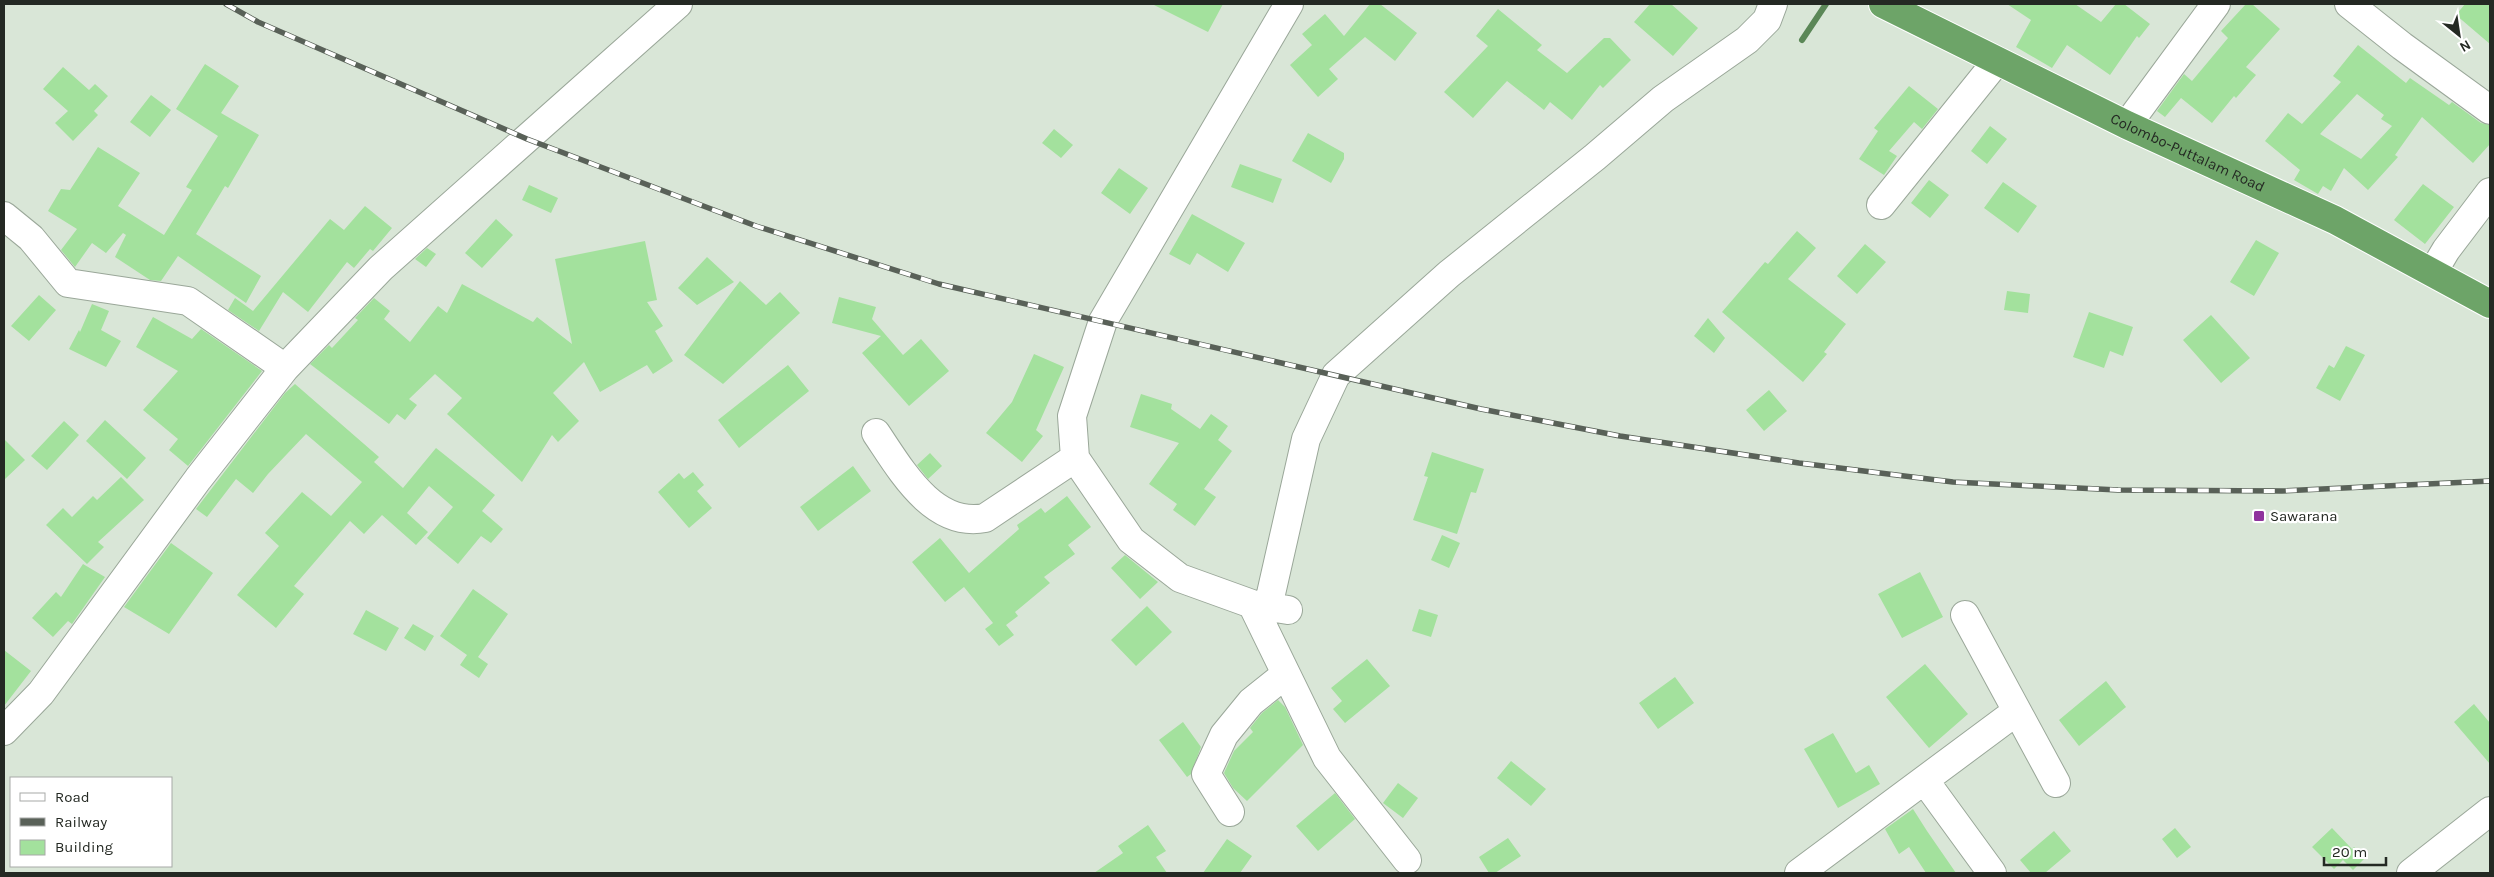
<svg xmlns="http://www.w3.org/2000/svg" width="2494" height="877" viewBox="0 0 2494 877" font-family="Karla,sans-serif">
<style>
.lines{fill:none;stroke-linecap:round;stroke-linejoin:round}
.stream{stroke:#5b8757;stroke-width:6}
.building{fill:#a3e19d;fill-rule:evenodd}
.minor-casing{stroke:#9aa799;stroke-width:30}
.highway-casing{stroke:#fff;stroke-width:30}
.minor{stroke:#fff;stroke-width:28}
.highway{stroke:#6da468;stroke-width:28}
.rail-casing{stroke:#596158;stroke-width:5.5}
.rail{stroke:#fff;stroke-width:4;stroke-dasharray:11;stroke-linecap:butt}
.poi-dot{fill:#8f339d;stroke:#fff;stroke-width:2}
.labels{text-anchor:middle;stroke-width:4.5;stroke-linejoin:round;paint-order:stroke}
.street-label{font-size:15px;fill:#242923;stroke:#fff}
.poi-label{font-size:15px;fill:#242923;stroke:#fff;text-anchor:start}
</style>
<rect width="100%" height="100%" fill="#d9e6d7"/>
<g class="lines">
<path class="stream" d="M 1802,40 L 1826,4"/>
</g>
<path class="building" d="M 1152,4 L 1223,4 L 1208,32 Z
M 1370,4 L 1380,4 L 1417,33 L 1395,61 L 1365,37 L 1329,69 L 1338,79 L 1318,97 L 1290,65 L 1312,45 L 1302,34 L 1325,14 L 1344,36 Z
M 1650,4 L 1671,4 L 1698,28 L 1673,56 L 1634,22 Z
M 2007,4 L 2075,4 L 2101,22 L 2116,4 L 2124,4 L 2150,24 L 2139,38 L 2137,36 L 2110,75 L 2067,45 L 2052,68 L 2016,47 L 2031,20 Z
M 2246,4 L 2252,4 L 2280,29 L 2246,67 L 2256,75 L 2236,98 L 2234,96 L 2212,123 L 2181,98 L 2165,117 L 2157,111 L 2184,74 L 2192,81 L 2228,38 L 2221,31 Z
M 2465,4 L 2490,4 L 2490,44 L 2456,15 Z
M 1498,9 L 1542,45 L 1537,50 L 1567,73 L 1604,38 L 1610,38 L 1631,60 L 1603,88 L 1600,85 L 1572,120 L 1550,102 L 1544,110 L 1507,81 L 1473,118 L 1444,92 L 1488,46 L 1476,36 Z
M 2358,45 L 2406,83 L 2410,78 L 2449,105 L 2452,102 L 2481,123 L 2490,125 L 2490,144 L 2473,163 L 2422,117 L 2395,155 L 2398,157 L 2368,190 L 2344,168 L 2331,191 L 2323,186 L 2318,194 L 2294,180 L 2300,170 L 2265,141 L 2288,113 L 2302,124 L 2341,82 L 2333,76 ZM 2357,94 L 2384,115 L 2381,119 L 2392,126 L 2361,159 L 2320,134 Z
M 205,64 L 239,86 L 221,113 L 259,135 L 228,188 L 225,186 L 196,234 L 261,276 L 246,303 L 178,256 L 161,281 L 150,280 L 115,257 L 126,235 L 123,233 L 106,253 L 92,243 L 75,267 L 61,250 L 77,229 L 48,211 L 61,189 L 70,190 L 98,147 L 140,173 L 118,206 L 164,235 L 192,190 L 186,187 L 218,136 L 176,109 Z
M 63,67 L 89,90 L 95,84 L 108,96 L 94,111 L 98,115 L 73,141 L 55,123 L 68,111 L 43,89 Z
M 1909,86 L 1938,109 L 1922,129 L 1914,122 L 1889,151 L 1897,156 L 1884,175 L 1859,159 L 1878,131 L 1874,128 Z
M 151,95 L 171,110 L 150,137 L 130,122 Z
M 1990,126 L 2007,139 L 1987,164 L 1971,151 Z
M 1054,129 L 1073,145 L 1061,158 L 1042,143 Z
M 1308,133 L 1344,153 L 1344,159 L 1331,183 L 1292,161 Z
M 1240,164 L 1282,179 L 1273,203 L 1231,187 Z
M 1119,168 L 1148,188 L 1130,214 L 1101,193 Z
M 1929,180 L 1949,195 L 1930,218 L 1911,203 Z
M 2003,182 L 2037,206 L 2018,233 L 1984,208 Z
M 2423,184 L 2454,207 L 2425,244 L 2394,220 Z
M 529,185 L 558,198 L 551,213 L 522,200 Z
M 365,206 L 392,228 L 373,251 L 370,249 L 354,268 L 347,262 L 308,312 L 283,292 L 259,331 L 228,310 L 235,298 L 253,311 L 330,219 L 344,230 Z
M 1192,214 L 1245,243 L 1228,272 L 1197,253 L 1190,265 L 1169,254 Z
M 496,219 L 513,235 L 482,268 L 465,253 Z
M 1797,231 L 1816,248 L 1788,279 L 1846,324 L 1824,352 L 1827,354 L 1803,382 L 1722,312 L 1765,262 L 1768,264 Z
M 2256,240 L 2279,253 L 2254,296 L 2230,282 Z
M 645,241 L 657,300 L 647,302 L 663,326 L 655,331 L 673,361 L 653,374 L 647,365 L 600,392 L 584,362 L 553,393 L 579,421 L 558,442 L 552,435 L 522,482 L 447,414 L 462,398 L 435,374 L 409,399 L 417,405 L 405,420 L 397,414 L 389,424 L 310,364 L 329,345 L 332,348 L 358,320 L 355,318 L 374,298 L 390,311 L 384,319 L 410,342 L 438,306 L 447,313 L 462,284 L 533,322 L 537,317 L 572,344 L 555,259 Z
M 1865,244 L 1886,262 L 1857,294 L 1837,276 Z
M 427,248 L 436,254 L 426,267 L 415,259 Z
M 707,257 L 734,282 L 697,305 L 678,288 Z
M 740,281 L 766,305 L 780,292 L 800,313 L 723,384 L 684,355 Z
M 2007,291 L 2030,294 L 2028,313 L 2004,310 Z
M 39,295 L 56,310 L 29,341 L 11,326 Z
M 839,297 L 876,307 L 872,319 L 903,355 L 921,339 L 949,371 L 909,406 L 862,353 L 881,336 L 832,323 Z
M 92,304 L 109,311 L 101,330 L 121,341 L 106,367 L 69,349 L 79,330 L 80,332 Z
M 2089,312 L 2133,327 L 2123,356 L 2110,351 L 2104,368 L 2073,357 Z
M 2211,315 L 2250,358 L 2221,383 L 2183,340 Z
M 153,317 L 192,339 L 201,329 L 262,371 L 188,466 L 169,450 L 178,439 L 143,410 L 178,371 L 136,347 Z
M 1708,318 L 1725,338 L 1714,353 L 1694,336 Z
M 2346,346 L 2365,355 L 2340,401 L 2316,388 L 2329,365 L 2334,368 Z
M 1034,354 L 1064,367 L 1036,430 L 1043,436 L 1022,462 L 986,433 L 1012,402 Z
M 788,365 L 809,391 L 739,448 L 718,420 Z
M 295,384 L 379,457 L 374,462 L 403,488 L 436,448 L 495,495 L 482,511 L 503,529 L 491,543 L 481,536 L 458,564 L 427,538 L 453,507 L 429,486 L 407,513 L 428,532 L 416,545 L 382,515 L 364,534 L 350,521 L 294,586 L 304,594 L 276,628 L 237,595 L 279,546 L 265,533 L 302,492 L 331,516 L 362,482 L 306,434 L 268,474 L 253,493 L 236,479 L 207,517 L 196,509 L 285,393 Z
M 1769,390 L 1787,411 L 1764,431 L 1746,410 Z
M 1141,394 L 1172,404 L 1171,409 L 1200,429 L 1211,414 L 1228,426 L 1218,440 L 1232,451 L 1204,489 L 1216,497 L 1195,526 L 1173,510 L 1177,504 L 1149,484 L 1179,443 L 1130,427 Z
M 105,420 L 146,458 L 127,479 L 86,441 Z
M 64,421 L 79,435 L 47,470 L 31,456 Z
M 4,439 L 25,460 L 4,480 Z
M 1432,452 L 1484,469 L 1476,493 L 1471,492 L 1457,534 L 1413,520 L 1428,477 L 1424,476 Z
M 930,453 L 942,466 L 928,479 L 917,465 Z
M 853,466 L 871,491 L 818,531 L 800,507 Z
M 693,472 L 704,485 L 697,491 L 712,508 L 689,528 L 658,492 L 679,473 L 684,479 Z
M 121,477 L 144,500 L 98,542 L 104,547 L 87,564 L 46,525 L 63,508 L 72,517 L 93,496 L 97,500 Z
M 1067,496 L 1091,527 L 1068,545 L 1075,554 L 1044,577 L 1050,583 L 1015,612 L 1018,616 L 1006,625 L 1014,635 L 999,646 L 985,629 L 993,623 L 964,587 L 945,602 L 912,562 L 940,538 L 969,573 L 1019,529 L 1017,525 L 1041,508 L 1045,513 Z
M 1442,535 L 1460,543 L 1449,568 L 1431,560 Z
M 171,543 L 213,573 L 169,634 L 124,607 Z
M 1125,555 L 1158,582 L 1140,599 L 1111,568 Z
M 83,564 L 105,577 L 72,624 L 68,621 L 53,637 L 32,618 L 56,592 L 61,597 Z
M 1920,572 L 1943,617 L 1902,638 L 1878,594 Z
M 473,589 L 508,614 L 478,657 L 488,664 L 479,678 L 460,665 L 467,655 L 440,636 Z
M 1147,606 L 1172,632 L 1136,666 L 1111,640 Z
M 1419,609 L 1438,615 L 1431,637 L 1412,631 Z
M 366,610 L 399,628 L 386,651 L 353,634 Z
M 413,624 L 434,636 L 425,651 L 404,638 Z
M 4,650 L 31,671 L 4,706 Z
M 1367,659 L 1390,686 L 1345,723 L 1333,709 L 1342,701 L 1331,688 Z
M 1925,664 L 1968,714 L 1929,748 L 1886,697 Z
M 1675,677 L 1694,703 L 1658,729 L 1639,703 Z
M 2106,681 L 2126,707 L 2079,746 L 2059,720 Z
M 1278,700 L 1285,707 L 1303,745 L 1247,801 L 1233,788 L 1224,773 L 1234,751 L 1253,732 L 1250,728 L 1262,713 Z
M 2474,704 L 2490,723 L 2490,764 L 2454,722 Z
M 1183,722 L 1201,747 L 1191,774 L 1187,777 L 1159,740 Z
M 1833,733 L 1856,773 L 1869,765 L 1880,784 L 1838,808 L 1804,749 Z
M 1511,761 L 1546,789 L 1531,806 L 1497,778 Z
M 1398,783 L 1418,798 L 1403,818 L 1383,803 Z
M 1335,793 L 1355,819 L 1318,851 L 1296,826 Z
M 1913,809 L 1927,831 L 1956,873 L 1926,873 L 1909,847 L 1899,854 L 1885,829 Z
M 1148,825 L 1166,851 L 1156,857 L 1167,873 L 1094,873 L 1123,853 L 1118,846 Z
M 2175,828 L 2191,847 L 2177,858 L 2162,839 Z
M 2332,828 L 2352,849 L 2354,847 L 2365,858 L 2353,870 L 2343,860 L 2334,869 L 2312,847 Z
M 2054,831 L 2071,851 L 2045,873 L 2031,873 L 2020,860 Z
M 1508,838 L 1521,856 L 1495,873 L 1489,873 L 1479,857 Z
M 1227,839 L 1252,856 L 1240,873 L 1203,873 Z"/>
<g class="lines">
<g class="minor-casing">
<path id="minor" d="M 2349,4 L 2402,46 L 2490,110
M 2127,125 L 2216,4
M 1881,205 L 1997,61
M 4,216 L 31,238 L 68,283 L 188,301 L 285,368
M 2433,272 L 2446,250 L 2490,192
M 876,433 C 901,470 933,528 985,518 L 1075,458
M 1252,604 L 1327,758 L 1407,860
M 1268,607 L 1306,439 L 1336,375 L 1449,274 L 1595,157 L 1663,99 L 1747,40 L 1767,20 L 1773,4
M 1288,610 L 1252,604 L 1180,578 L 1131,540 L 1075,458 L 1072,416 L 1103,321 L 1289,4
M 1965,615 L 2056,783
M 4,731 L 41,693 L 198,479 L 285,368 L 381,268 L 678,4
M 1925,781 L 1992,873
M 1230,812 L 1206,774 L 1224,735 L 1251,702 L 1286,674
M 1799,873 L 2017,711
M 2411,873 L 2490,811"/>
</g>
<g class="highway-casing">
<g id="highway">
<path id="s1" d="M 1883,4 L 2127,125 L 2335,220 L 2490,304"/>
</g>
</g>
<use href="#minor" class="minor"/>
<use href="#highway" class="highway"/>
<g class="rail-casing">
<path id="rail" d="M 226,4 L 258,22 L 527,139 L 756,226 L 939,284 L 1481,409 L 1620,436 L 1799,463 L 1953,482 L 2118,490 L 2282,491 L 2490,481"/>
</g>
<use href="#rail" class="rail"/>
</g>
<rect class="poi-dot" x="2253" y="510" width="12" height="12" rx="2.5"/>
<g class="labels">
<g class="street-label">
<text dy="5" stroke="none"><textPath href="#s1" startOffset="339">Colombo-Puttalam Road</textPath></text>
</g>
<g class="poi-label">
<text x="2270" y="521">Sawarana</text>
</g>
</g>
<rect width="2494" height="877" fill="none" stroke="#242923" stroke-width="10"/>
<rect x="10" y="777" width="162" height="90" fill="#ffffff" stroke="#a7a9a7"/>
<rect x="20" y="793" width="25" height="8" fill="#ffffff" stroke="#a7a9a7"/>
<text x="55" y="802" font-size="15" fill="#242923">Road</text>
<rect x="20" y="818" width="25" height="8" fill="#596158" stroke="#a7a9a7"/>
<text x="55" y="827" font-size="15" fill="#242923">Railway</text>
<rect x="20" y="840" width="25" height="15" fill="#a3e19d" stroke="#a7a9a7"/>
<text x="55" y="852" font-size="15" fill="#242923">Building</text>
<g transform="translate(2459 35) rotate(150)" stroke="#ffffff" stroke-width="4" paint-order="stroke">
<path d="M0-4L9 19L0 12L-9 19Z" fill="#242923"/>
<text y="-8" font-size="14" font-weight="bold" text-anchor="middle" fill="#242923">N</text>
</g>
<path d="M2324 857v8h62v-8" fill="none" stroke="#242923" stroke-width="2.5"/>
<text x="2332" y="857" font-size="15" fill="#242923" stroke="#ffffff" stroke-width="4" paint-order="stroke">20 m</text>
</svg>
